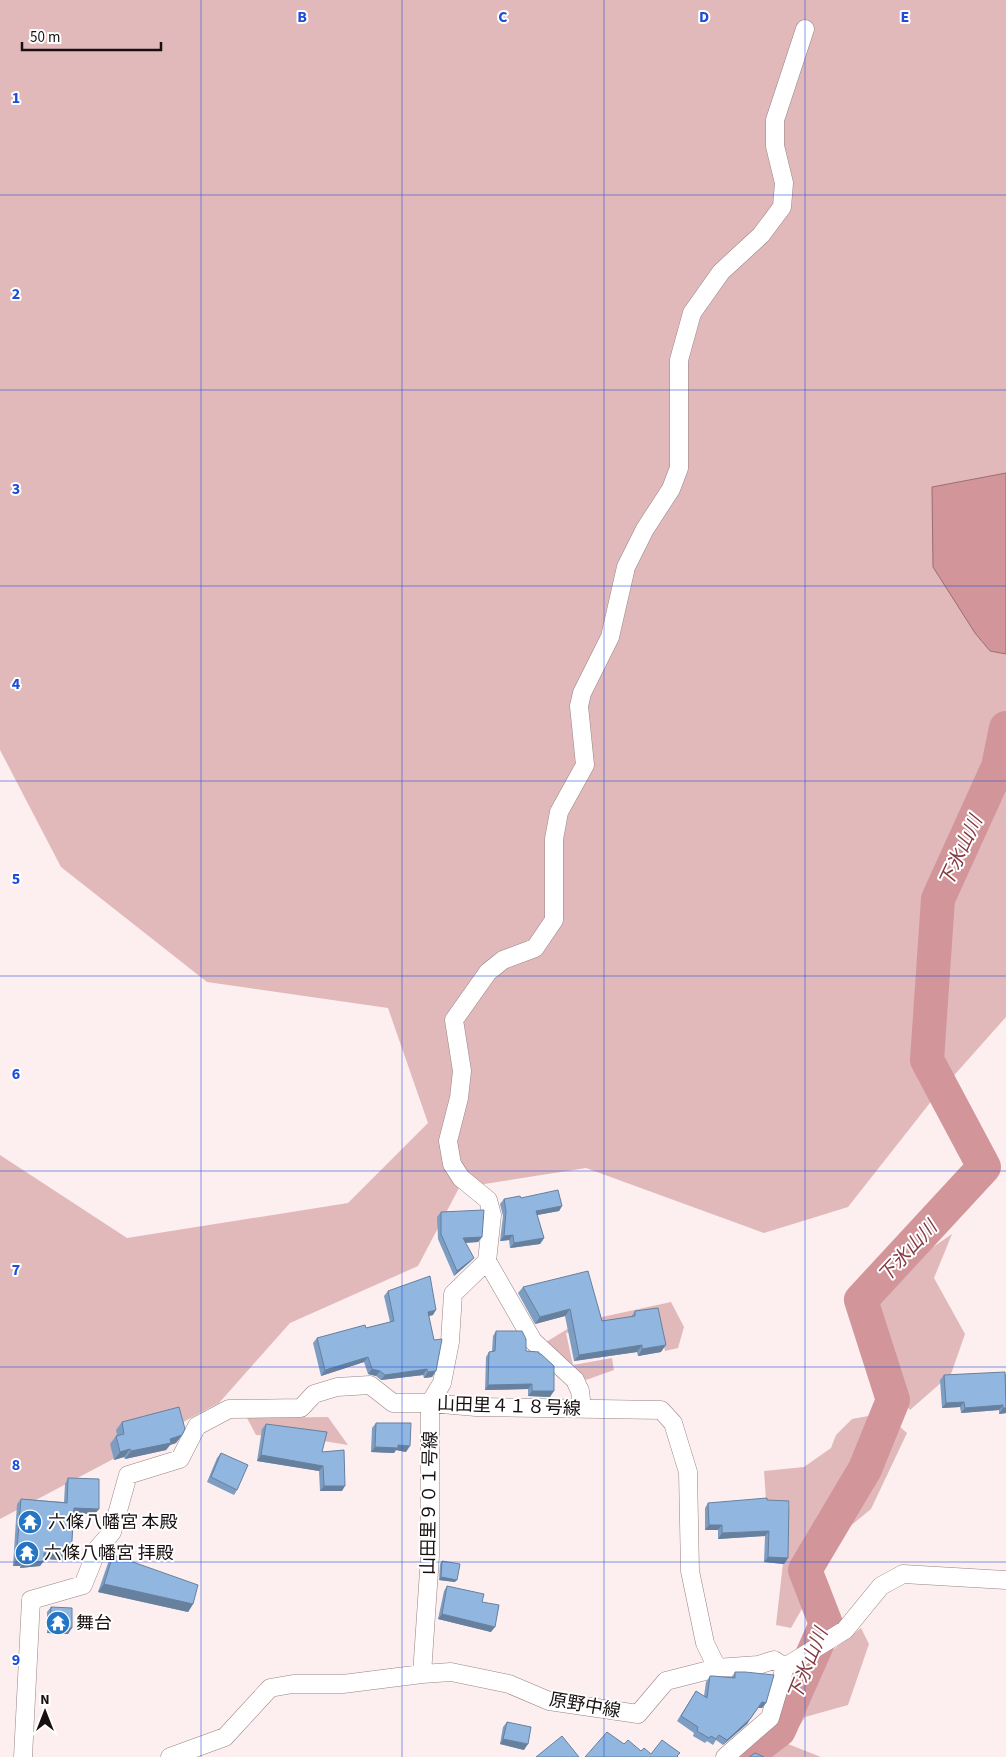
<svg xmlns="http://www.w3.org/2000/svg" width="1006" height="1757" viewBox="0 0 1006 1757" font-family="'Source Sans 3','Noto Sans JP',sans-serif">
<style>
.green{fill:#e1b9bb}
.water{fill:#d29599;stroke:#9a6d70}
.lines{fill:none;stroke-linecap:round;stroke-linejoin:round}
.river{stroke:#d29599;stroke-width:34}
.minor-casing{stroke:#988384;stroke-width:19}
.minor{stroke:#fff;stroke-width:18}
.wall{fill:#7d9dc2}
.shaded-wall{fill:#66809e}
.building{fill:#91b7e1;stroke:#66809e}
.grid{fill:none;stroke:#1d4ed8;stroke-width:1;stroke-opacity:0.55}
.labels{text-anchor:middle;stroke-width:4;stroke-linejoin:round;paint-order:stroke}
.street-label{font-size:18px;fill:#181010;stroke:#fff}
.poi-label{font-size:18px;fill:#181010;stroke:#fff;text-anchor:start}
.water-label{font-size:19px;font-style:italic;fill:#853a43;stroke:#fff}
.grid-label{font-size:16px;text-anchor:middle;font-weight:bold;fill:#1d4ed8;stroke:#fff;stroke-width:4;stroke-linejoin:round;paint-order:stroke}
</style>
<rect width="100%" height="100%" fill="#fdeeef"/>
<path class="green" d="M 0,0 L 1006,0 L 1006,473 L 932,487 L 989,651 L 1006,654 L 1006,1017 L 933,1099 L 848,1207 L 764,1233 L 586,1168 L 459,1188 L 418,1266 L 290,1323 L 219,1403 L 0,1519 L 0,1155 L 127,1238 L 348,1203 L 428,1123 L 388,1008 L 207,982 L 61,867 L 0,750 Z
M 952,1234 L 934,1278 L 965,1334 L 951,1374 L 910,1410 L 873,1364 L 852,1303 Z
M 671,1302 L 684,1327 L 678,1348 L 665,1351 L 656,1312 L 566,1333 L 573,1365 L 612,1358 L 614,1370 L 586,1380 L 546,1342 L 579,1322 Z
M 884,1413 L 907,1433 L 871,1509 L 848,1528 L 791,1628 L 776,1625 L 790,1501 L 766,1500 L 764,1471 L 804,1467 L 831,1448 L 836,1435 L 852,1419 Z
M 328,1417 L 348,1445 L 305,1438 L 256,1435 L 247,1418 Z
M 861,1628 L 869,1644 L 848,1705 L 805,1717 L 788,1744 L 821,1757 L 751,1757 L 785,1703 L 816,1663 Z"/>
<path class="water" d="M 1006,473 L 1006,654 L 990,651 L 975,633 L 933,567 L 932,487 Z"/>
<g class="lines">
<path class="river" d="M 744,1757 L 779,1730 L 826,1624 L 805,1570 L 865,1469 L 893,1400 L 861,1300 L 984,1167 L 927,1060 L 938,899 L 998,767 L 1006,728"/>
<g class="minor-casing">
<path id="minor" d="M 487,1261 L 492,1215 L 488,1200 L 461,1178 L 452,1164 L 448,1141 L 459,1098 L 462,1071 L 454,1020 L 488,972 L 503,960 L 535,948 L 554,920 L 554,839 L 559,812 L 585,765 L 579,706 L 582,693 L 610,637 L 626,567 L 645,529 L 671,489 L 679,468 L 679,360 L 692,313 L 721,272 L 761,235 L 782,207 L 784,183 L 775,146 L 775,120 L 805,29
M 487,1261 L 533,1341 L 575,1380 L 580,1391 L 582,1408
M 422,1674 L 430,1556 L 430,1403 L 442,1383 L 450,1342 L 453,1294 L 487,1261
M 23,1757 L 31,1600 L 83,1585 L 98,1548 L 112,1532 L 128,1475 L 180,1459 L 197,1426 L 229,1409 L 301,1408 L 314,1394 L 337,1387 L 370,1385 L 393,1403 L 430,1403 L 476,1407 L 661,1410 L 673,1423 L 688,1472 L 690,1571 L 705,1643 L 717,1668
M 170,1757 L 225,1737 L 270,1688 L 293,1684 L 343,1684 L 422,1674 L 451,1672 L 509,1684 L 549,1701 L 638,1714 L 666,1681 L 717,1668 L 758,1665 L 774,1660 L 785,1667 L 845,1630 L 881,1586 L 903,1574 L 1006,1580
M 725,1757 L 770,1718 L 785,1667"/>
</g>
<use href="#minor" class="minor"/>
</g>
<path class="wall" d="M 521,1198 L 562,1206 L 559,1211 L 537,1215 L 544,1238 L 540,1244 L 510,1248 L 509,1240 L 500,1241 L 503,1216 L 500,1204 L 504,1199 Z
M 441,1212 L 482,1237 L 478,1242 L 465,1243 L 470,1262 L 454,1276 L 438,1239 L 437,1217 Z
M 523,1287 L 602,1321 L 631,1317 L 635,1311 L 661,1352 L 638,1356 L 637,1352 L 574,1361 L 565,1316 L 535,1324 L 518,1293 Z
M 388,1291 L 433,1315 L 429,1316 L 436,1371 L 432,1377 L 424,1378 L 423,1375 L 381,1380 L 376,1376 L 368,1374 L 364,1362 L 321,1376 L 313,1343 L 317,1338 L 366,1328 L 390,1322 L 384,1296 Z
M 496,1331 L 526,1351 L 539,1354 L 550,1397 L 528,1396 L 528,1389 L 485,1390 L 486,1357 L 489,1352 L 492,1351 L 493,1336 Z
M 1006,1374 L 1006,1413 L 999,1414 L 999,1410 L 961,1413 L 960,1407 L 942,1408 L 940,1380 L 944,1375 Z
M 122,1422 L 182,1435 L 176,1443 L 170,1445 L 166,1450 L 125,1459 L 124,1457 L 114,1460 L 110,1444 L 116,1436 L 117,1435 L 116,1430 Z
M 376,1423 L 406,1452 L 396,1450 L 394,1453 L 371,1452 L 372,1428 Z
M 266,1424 L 322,1452 L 342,1491 L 320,1491 L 319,1471 L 257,1461 L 262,1429 Z
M 221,1453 L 237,1490 L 234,1495 L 207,1482 L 217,1458 Z
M 68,1478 L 95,1514 L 74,1513 L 71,1556 L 67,1561 L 44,1559 L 40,1566 L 20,1568 L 20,1566 L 13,1566 L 17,1504 L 21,1499 L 64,1502 L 65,1484 Z
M 767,1500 L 788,1558 L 784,1564 L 764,1562 L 765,1536 L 718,1539 L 718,1530 L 705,1530 L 705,1508 L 708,1503 Z
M 113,1555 L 193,1604 L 188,1612 L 98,1592 L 108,1563 Z
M 442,1561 L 455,1582 L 439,1580 L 440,1564 Z
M 447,1586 L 482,1602 L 491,1632 L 438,1619 L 444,1591 Z
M 51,1607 L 68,1634 L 47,1633 L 47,1612 Z
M 735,1672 L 766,1703 L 762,1708 L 758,1708 L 747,1724 L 723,1745 L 716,1740 L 713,1745 L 707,1741 L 705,1743 L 693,1736 L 694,1733 L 677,1721 L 696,1691 L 704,1696 L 706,1682 L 710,1676 L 731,1678 Z
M 507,1722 L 524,1750 L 500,1744 L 503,1727 Z"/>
<path class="shaded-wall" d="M 562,1206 L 559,1211 L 532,1216 L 536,1211 Z
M 513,1235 L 509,1240 L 500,1241 L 504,1236 Z
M 482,1237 L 478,1242 L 460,1243 L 463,1238 Z
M 544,1238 L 540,1244 L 510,1248 L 514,1243 Z
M 474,1258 L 470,1262 L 454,1276 L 457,1271 Z
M 570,1309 L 565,1316 L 535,1324 L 540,1317 Z
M 436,1310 L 433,1315 L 424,1317 L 428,1312 Z
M 642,1345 L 637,1352 L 574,1361 L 579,1355 Z
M 666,1345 L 661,1352 L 638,1356 L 642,1349 Z
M 368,1357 L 364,1362 L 321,1376 L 325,1370 Z
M 372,1369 L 380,1371 L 376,1376 L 368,1374 Z
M 427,1369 L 423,1375 L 381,1380 L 385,1375 Z
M 436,1371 L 432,1377 L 424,1378 L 428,1372 Z
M 532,1384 L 528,1389 L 485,1390 L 488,1385 Z
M 532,1391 L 554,1391 L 550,1397 L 528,1396 Z
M 964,1402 L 960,1407 L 942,1408 L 946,1403 Z
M 1003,1405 L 999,1410 L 961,1413 L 965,1408 Z
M 1003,1408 L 1006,1408 L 1006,1413 L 999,1414 Z
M 182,1435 L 176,1443 L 170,1445 L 166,1450 L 125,1459 L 131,1451 Z
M 398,1445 L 410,1446 L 406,1452 L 396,1450 L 394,1453 L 371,1452 L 375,1447 Z
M 130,1449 L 124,1457 L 114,1460 L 120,1452 Z
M 261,1455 L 323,1466 L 319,1471 L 257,1461 Z
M 324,1486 L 345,1486 L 342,1491 L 320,1491 Z
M 74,1508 L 99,1509 L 95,1514 L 71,1513 Z
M 709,1525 L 722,1525 L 718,1530 L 705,1530 Z
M 769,1531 L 765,1536 L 718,1539 L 722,1533 Z
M 44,1553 L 71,1556 L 67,1561 L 41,1558 Z
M 768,1557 L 788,1558 L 784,1564 L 764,1562 Z
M 16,1561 L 24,1561 L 20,1566 L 13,1566 Z
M 44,1561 L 40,1566 L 20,1568 L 24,1563 Z
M 441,1577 L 457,1580 L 455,1582 L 439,1580 Z
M 104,1584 L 193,1604 L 188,1612 L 98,1592 Z
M 442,1614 L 495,1627 L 491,1632 L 438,1619 Z
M 50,1627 L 72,1628 L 68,1634 L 47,1633 Z
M 762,1702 L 766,1703 L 762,1708 L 758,1708 Z
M 750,1719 L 747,1724 L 723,1745 L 727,1740 Z
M 503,1739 L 528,1744 L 524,1750 L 500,1744 Z"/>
<path class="building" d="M 558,1190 L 562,1206 L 536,1211 L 544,1238 L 514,1243 L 513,1235 L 504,1236 L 506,1211 L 504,1199 L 520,1196 L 521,1198 Z
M 484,1210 L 482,1237 L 463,1238 L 474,1258 L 457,1271 L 441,1234 L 441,1212 Z
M 588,1271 L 602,1321 L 635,1316 L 635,1311 L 658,1308 L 666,1345 L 642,1349 L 642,1345 L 579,1355 L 570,1309 L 540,1317 L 523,1287 Z
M 430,1276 L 436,1310 L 428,1312 L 434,1340 L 442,1339 L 436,1371 L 428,1372 L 427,1369 L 385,1375 L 380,1371 L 372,1369 L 368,1357 L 325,1370 L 317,1338 L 365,1325 L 366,1328 L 394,1321 L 388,1291 Z
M 496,1331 L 522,1331 L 526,1339 L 526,1351 L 539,1352 L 539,1354 L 541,1354 L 554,1366 L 554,1391 L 532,1391 L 532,1384 L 488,1385 L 489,1352 L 495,1351 Z
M 1005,1372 L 1006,1408 L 1003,1408 L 1003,1405 L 965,1408 L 964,1402 L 946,1403 L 944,1375 Z
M 179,1407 L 185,1429 L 182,1435 L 170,1439 L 171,1443 L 131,1451 L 130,1449 L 120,1452 L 116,1436 L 124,1434 L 122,1422 Z
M 376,1423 L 411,1423 L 410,1446 L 398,1445 L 398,1448 L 375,1447 Z
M 266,1424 L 327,1432 L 322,1452 L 344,1450 L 345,1486 L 324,1486 L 323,1466 L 261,1455 Z
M 221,1453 L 248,1465 L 237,1490 L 211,1477 Z
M 68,1478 L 99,1479 L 99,1509 L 74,1508 L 71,1556 L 44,1553 L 44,1561 L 24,1563 L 24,1561 L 16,1561 L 21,1499 L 67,1503 Z
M 767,1498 L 767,1500 L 789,1501 L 788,1558 L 768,1557 L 769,1531 L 722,1533 L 722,1525 L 709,1525 L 708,1503 Z
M 113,1555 L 198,1585 L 193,1604 L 104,1584 Z
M 442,1561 L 460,1564 L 457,1580 L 441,1577 Z
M 447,1586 L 484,1594 L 482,1602 L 499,1605 L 495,1627 L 442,1614 Z
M 51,1607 L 72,1608 L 72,1628 L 50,1627 Z
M 735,1672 L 745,1672 L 774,1675 L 766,1703 L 762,1702 L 750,1719 L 727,1740 L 719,1735 L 716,1739 L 711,1736 L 709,1738 L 697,1731 L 698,1727 L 681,1716 L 696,1691 L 707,1698 L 710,1676 L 713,1676 L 735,1678 Z
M 507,1722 L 531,1727 L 528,1744 L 503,1739 Z
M 607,1732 L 624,1744 L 628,1740 L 641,1751 L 644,1748 L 651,1754 L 662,1740 L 680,1753 L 677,1756 L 678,1757 L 585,1757 Z
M 562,1736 L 579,1757 L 536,1757 Z
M 755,1753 L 764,1757 L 749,1757 Z"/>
<path class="grid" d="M 201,0 L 201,1757M 402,0 L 402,1757M 604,0 L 604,1757M 805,0 L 805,1757M 0,195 L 1006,195M 0,390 L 1006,390M 0,586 L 1006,586M 0,781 L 1006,781M 0,976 L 1006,976M 0,1171 L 1006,1171M 0,1367 L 1006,1367M 0,1562 L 1006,1562"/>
<defs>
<g id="temple-disc" transform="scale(1.25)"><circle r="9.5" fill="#2475c4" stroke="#fff"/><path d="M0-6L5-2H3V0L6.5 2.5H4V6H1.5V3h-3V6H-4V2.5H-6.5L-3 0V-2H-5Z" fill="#fff"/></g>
</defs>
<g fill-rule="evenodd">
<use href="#temple-disc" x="30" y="1522"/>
<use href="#temple-disc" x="27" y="1553"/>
<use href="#temple-disc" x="58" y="1623"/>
</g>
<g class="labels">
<g class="street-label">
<text transform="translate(509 1406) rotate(2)" y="6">山田里４１８号線</text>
<text transform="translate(429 1503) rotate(-89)" y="6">山田里９０１号線</text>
<text transform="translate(585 1705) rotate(10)" y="6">原野中線</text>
</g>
<g class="poi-label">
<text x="48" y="1528">六條八幡宮 本殿</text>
<text x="44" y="1559">六條八幡宮 拝殿</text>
<text x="76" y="1629">舞台</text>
</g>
<g class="water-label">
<text transform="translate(960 851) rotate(-65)" y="7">下氷山川</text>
<text transform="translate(907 1251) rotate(-47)" y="7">下氷山川</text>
<text transform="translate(807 1664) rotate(-68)" y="7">下氷山川</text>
</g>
</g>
<g class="grid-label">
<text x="302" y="22">B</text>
<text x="503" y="22">C</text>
<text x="704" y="22">D</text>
<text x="905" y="22">E</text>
<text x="16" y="103">1</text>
<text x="16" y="299">2</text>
<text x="16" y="494">3</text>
<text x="16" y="689">4</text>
<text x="16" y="884">5</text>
<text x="16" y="1079">6</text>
<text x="16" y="1275">7</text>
<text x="16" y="1470">8</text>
<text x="16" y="1665">9</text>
</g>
<g transform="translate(45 1712)" stroke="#ffffff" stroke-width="4" paint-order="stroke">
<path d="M0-4L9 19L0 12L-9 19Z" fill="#181010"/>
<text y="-8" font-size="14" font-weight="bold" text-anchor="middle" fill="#181010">N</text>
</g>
<path d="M22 42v8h139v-8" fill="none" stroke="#181010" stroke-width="2.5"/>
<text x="30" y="42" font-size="15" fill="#181010" stroke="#ffffff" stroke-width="4" paint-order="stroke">50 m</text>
</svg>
